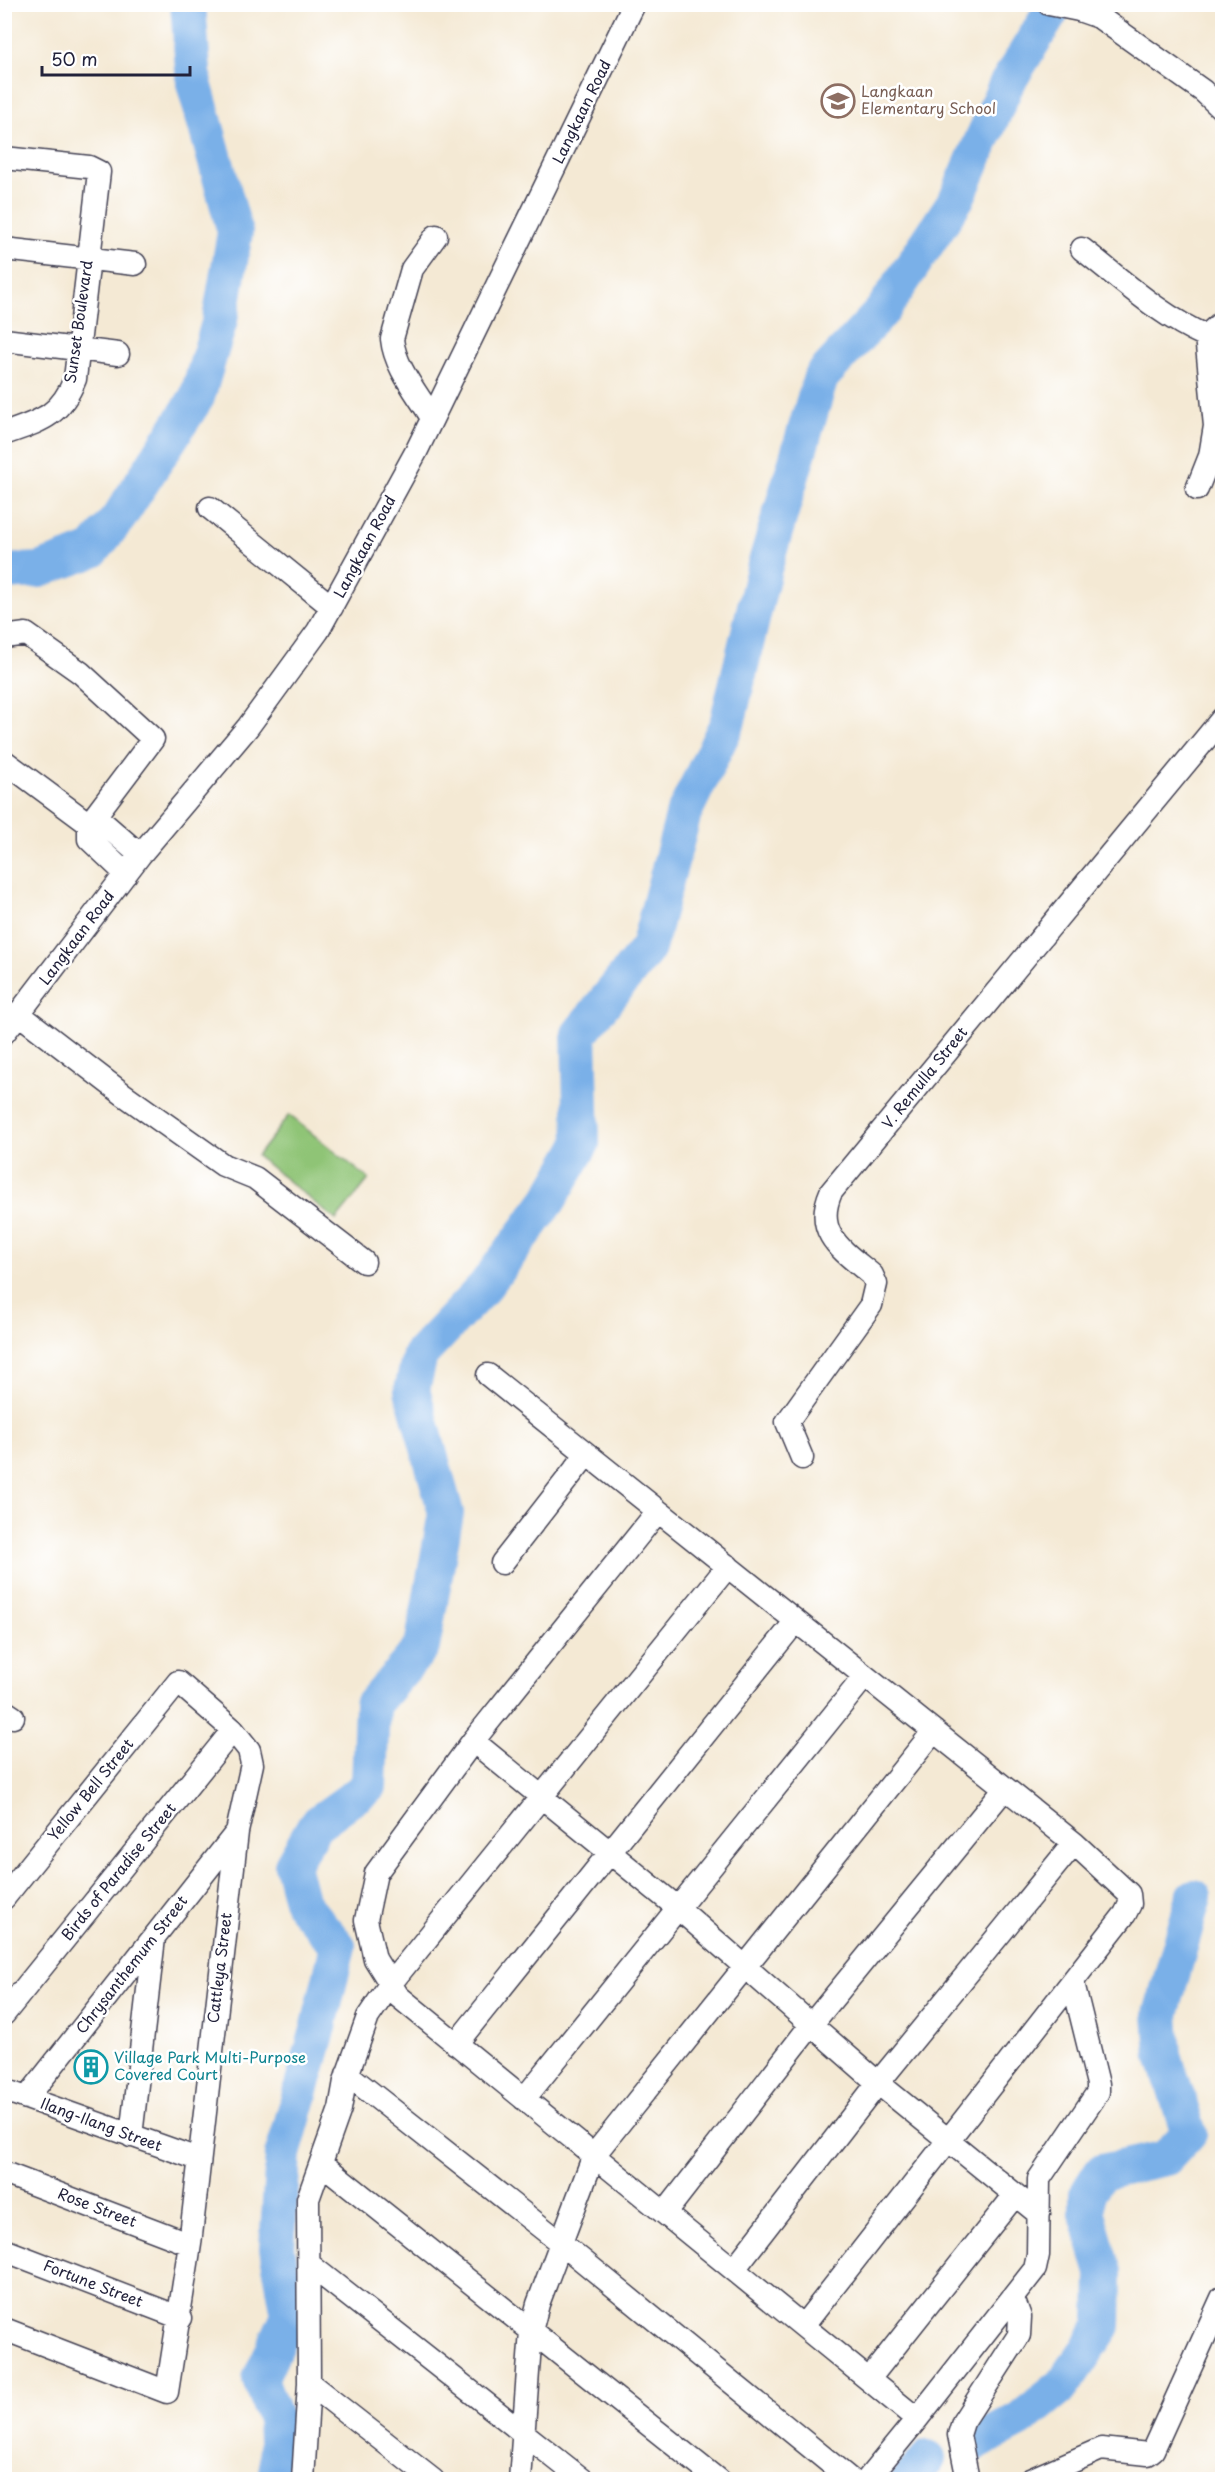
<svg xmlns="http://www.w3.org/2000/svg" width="1227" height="2484" viewBox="0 0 1227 2484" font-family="'Playpen Sans',sans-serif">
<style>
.green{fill:#8fc476;stroke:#587358;stroke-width:1.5}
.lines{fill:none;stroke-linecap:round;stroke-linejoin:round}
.river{stroke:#7ab0e8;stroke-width:36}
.minor-casing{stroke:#424052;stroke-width:25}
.minor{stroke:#fff;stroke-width:22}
.labels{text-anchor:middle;stroke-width:5;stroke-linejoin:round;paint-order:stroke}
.education-label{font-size:15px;fill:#785e54;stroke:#fff;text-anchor:start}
.street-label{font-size:15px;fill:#22223b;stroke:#fff}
.culture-label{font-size:15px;fill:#0d838f;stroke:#fff;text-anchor:start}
</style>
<rect width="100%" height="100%" fill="#fff"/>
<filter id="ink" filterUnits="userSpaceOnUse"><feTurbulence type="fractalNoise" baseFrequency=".0167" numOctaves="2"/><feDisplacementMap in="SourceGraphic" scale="12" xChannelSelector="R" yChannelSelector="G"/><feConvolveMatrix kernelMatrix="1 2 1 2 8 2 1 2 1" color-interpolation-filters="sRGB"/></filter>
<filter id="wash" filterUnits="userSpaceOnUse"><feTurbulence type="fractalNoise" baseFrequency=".008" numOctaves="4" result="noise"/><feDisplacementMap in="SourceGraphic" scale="24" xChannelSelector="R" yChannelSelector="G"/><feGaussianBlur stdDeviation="1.35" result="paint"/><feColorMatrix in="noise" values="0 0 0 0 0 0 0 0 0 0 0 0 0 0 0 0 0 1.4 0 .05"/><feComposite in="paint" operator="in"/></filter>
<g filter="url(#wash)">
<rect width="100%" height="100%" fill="#f4e9d4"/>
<path class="green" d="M 289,1115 L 369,1179 L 336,1220 L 257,1156 Z"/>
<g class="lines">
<path class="river" d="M 4,572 L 39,570 L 93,550 L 120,516 L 197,397 L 220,320 L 235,232 L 194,83 L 188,4
M 976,2443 L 1020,2420 L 1063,2385 L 1103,2326 L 1104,2273 L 1087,2214 L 1087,2194 L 1101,2172 L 1166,2158 L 1189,2133 L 1164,2056 L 1161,2014 L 1194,1897
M 278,2480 L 275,2419 L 260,2379 L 289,2315 L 277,2248 L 283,2154 L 318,2030 L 338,1946 L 302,1904 L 292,1865 L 315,1825 L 369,1786 L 372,1705 L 422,1647 L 446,1513 L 412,1390 L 420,1355 L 485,1286 L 549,1200 L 582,1143 L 579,1034 L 648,948 L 684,813 L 727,724 L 764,569 L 821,377 L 883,310 L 957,198 L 1006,85 L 1056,4
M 909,2480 L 928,2458"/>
</g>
</g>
<g filter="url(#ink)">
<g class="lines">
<g class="minor-casing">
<path id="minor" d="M 1049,4 L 1079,10 L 1099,17 L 1203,91 L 1222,109
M 4,158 L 89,167 L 99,172 L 75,379 C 60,417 40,421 4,434
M 4,249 L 135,264
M 1082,249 C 1122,280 1160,316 1206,336 L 1222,322
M 4,340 L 118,354
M 432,418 C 418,394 395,368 392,339 L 412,269 L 436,236
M 1197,489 L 1210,456 L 1215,426 L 1206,336
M 210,508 L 332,607
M 4,637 L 26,634 L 81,673 L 153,739 L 89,824
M 4,761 L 89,824
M 89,824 L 89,839 L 126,874
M 89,824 L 101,821 L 140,855
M 19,1014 L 123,1094 L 223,1165 L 255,1178 L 364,1262
M 4,1033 L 140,855 L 248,727 L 318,631 L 416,452 L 634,4
M 488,1375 L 1074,1843 L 1129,1894 L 1130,1904 L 1125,1914 L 803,2326
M 802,1458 L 787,1422 L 871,1305 L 876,1284 L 872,1275 C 842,1250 813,1233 831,1192 L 1222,719
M 658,1511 L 473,1741 L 376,1873 L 366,1920 L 375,1959 L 398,1996 L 917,2419
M 502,1563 L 587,1454
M 4,1711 L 13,1717
M 473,1741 L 678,1908 L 878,2083 L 1039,2214
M 4,1898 L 178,1682 L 233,1730 L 249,1750 L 252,1764 L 237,1832 L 190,2244 L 167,2392 L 4,2329
M 4,2014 L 233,1730
M 456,2044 L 796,1621
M 347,2074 L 561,2243 L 851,2480
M 4,2090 L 198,2159
M 27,2098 L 236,1833
M 524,2099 L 865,1676
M 131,2136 L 154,1938
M 321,2163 L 718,2480
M 4,2173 L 190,2244
M 665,2213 L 811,2025 L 1005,1788
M 4,2250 L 181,2318
M 310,2265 L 583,2480
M 734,2269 L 878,2083 L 1074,1843
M 869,2379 L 1015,2195
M 309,2383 L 433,2480
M 303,2480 L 309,2383 L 308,2199 L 340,2109 L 345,2081 L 368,2017 L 391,1983 L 728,1566
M 520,2480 L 531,2331 L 538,2304 L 594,2155 L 934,1731
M 867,2480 L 917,2419 L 1035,2269 L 1038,2255 L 1039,2179 L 1098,2092 L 1098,2084 L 1073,1983
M 968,2480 L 959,2435 L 963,2422 L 1019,2335 L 1020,2317 L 1013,2298
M 1030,2480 L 1101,2449 L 1148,2454 L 1153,2450 L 1222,2298"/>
</g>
<use href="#minor" class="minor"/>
</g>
</g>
<defs>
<g id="school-ring" transform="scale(1.725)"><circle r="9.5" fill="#fff" stroke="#8d6e63" stroke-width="1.5"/><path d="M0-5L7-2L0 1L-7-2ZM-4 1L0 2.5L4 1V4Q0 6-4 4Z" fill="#8d6e63"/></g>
<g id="building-ring" transform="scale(1.725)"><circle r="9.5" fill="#fff" stroke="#0f9aa8" stroke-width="1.5"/><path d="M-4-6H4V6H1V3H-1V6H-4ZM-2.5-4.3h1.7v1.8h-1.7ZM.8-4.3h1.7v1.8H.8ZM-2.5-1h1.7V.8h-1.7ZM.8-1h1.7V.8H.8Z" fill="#0f9aa8"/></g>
</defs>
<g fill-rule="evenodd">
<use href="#school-ring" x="838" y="101"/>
<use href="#building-ring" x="91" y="2067"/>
</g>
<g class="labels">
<g class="education-label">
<text x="861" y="97">Langkaan<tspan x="861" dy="17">Elementary School</tspan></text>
</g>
<g class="street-label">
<text transform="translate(582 112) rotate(-64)" y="5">Langkaan Road</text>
<text transform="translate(79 322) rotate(-82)" y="5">Sunset Boulevard</text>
<text transform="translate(365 547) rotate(-62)" y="5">Langkaan Road</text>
<text transform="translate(77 938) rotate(-53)" y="5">Langkaan Road</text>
<text transform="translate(925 1078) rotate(-51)" y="5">V. Remulla Street</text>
<text transform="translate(91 1790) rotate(-51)" y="5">Yellow Bell Street</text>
<text transform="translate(119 1872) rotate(-51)" y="5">Birds of Paradise Street</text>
<text transform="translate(132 1965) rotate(-52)" y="5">Chrysanthemum Street</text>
<text transform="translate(220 1968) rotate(-83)" y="5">Cattleya Street</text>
<text transform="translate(101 2125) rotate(20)" y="5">Ilang-Ilang Street</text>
<text transform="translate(97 2208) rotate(21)" y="5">Rose Street</text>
<text transform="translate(93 2284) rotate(21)" y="5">Fortune Street</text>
</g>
<g class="culture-label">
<text x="114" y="2063">Village Park Multi-Purpose<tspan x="114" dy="17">Covered Court</tspan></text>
</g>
</g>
<rect width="1227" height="2484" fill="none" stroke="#fff" stroke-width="24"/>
<path d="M42 66v9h148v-9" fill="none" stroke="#22223b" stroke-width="3"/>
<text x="51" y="66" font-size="18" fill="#22223b" stroke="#ffffff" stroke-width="4.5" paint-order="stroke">50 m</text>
</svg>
